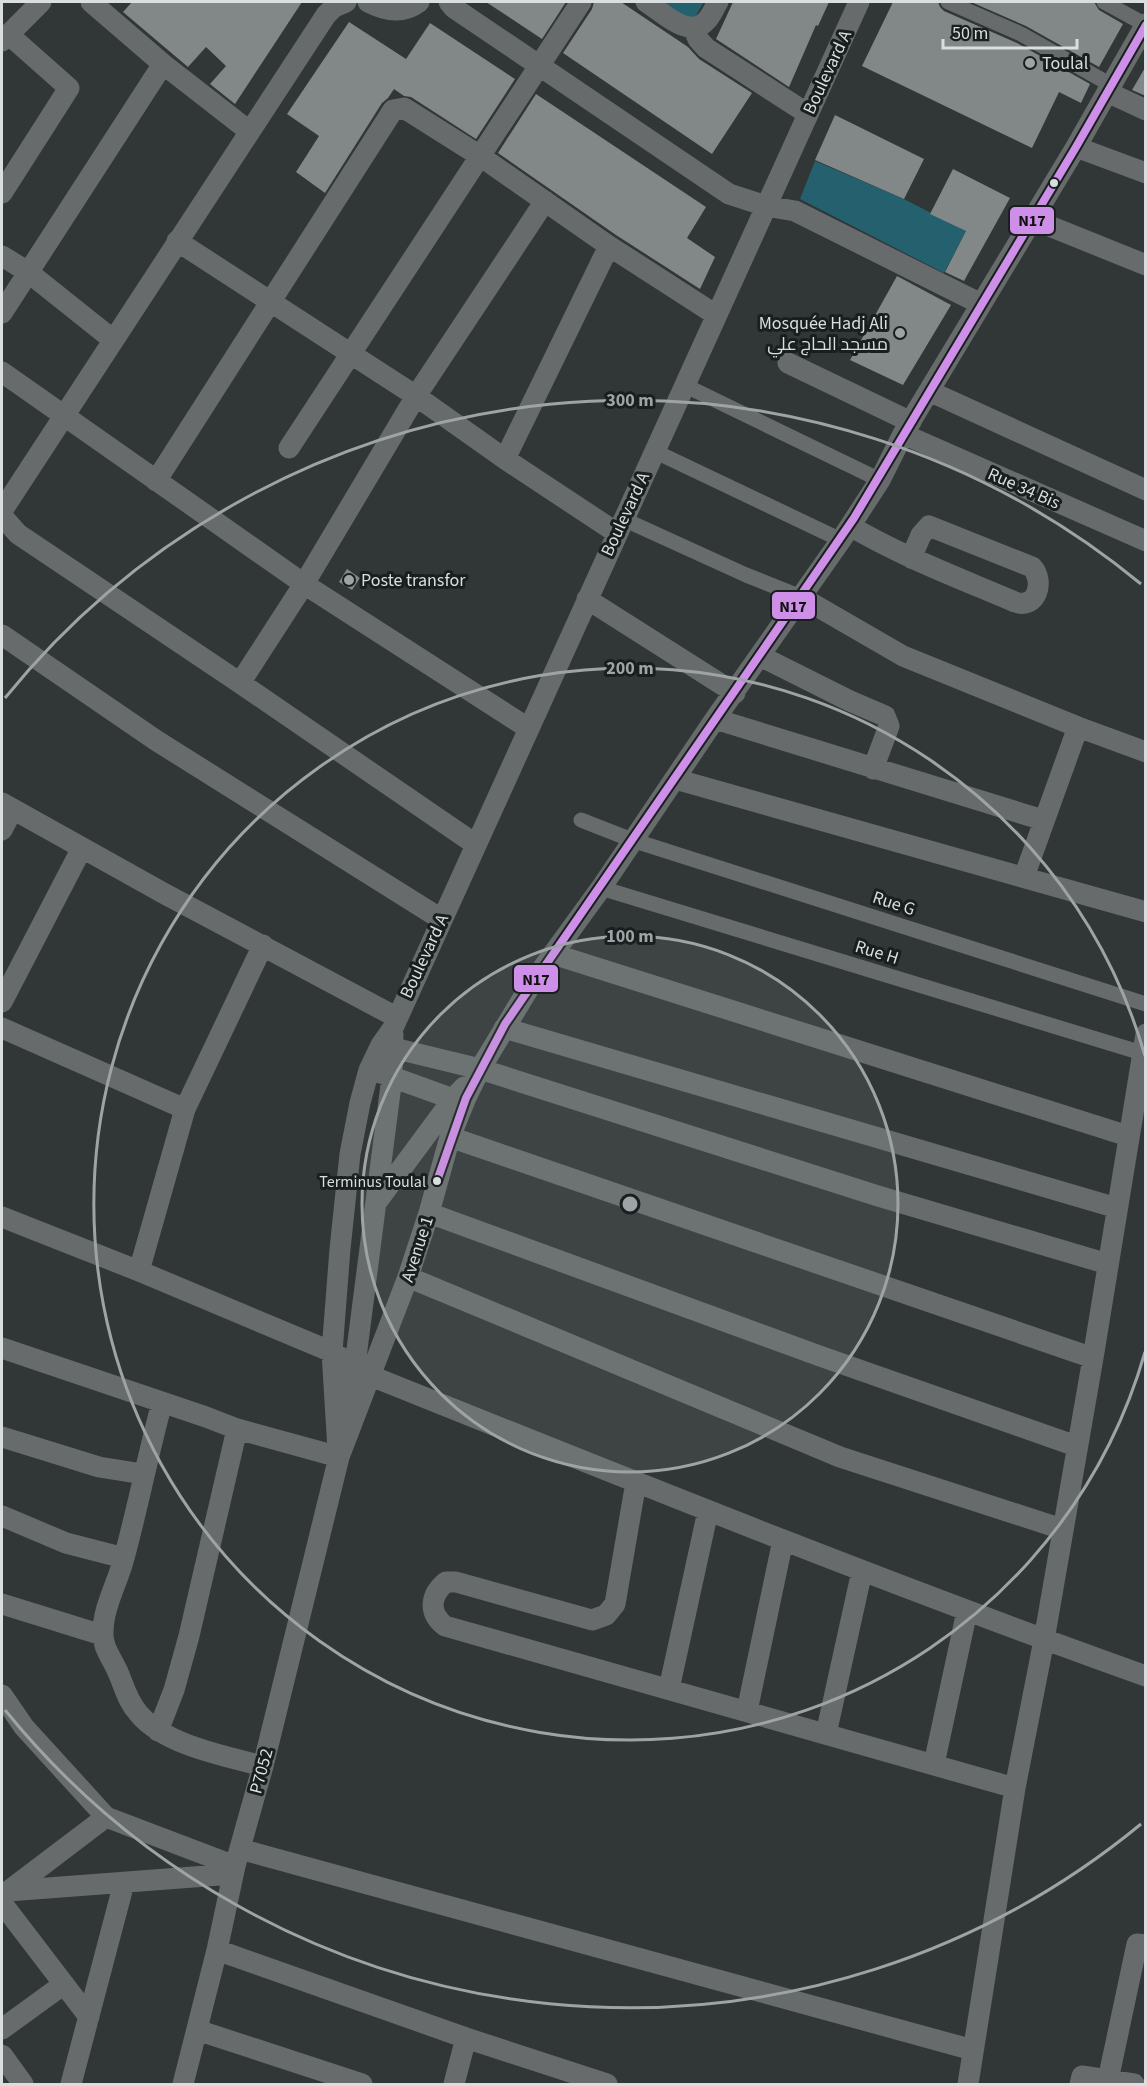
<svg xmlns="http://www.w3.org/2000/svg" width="1147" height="2086" viewBox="0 0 1147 2086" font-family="'Source Sans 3',Cairo,sans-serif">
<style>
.green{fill:#25606e}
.building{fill:#828788}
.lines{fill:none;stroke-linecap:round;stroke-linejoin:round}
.pedestrian{stroke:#676b6c;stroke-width:15}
.minor{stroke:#676b6c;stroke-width:21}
.bus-1-casing{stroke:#191e1f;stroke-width:12}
.bus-1{stroke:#ce8fe9;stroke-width:8}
.ring{fill:none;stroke:#9ea4a6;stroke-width:3}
.poi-dot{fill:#9ea4a6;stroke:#191e1f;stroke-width:2}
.bus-dot{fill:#d9dfe1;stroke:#191e1f;stroke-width:2}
.labels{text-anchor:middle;stroke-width:6;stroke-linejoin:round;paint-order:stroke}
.bus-label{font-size:16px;fill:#d9dfe1;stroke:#191e1f;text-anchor:end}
.poi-label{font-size:18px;fill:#d9dfe1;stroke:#191e1f;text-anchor:start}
.street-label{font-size:18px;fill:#d9dfe1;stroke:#191e1f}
.centre{fill:#9ea4a6;stroke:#191e1f;stroke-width:3}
.ring-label{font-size:18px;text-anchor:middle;font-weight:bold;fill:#9ea4a6;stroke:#191e1f;stroke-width:6;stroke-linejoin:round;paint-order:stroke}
.line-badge{stroke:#191e1f;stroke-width:2}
.pale-badge-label{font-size:16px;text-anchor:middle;font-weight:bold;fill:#111}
</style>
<rect width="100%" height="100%" fill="#313637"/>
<path class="green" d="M 660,2 L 704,2 L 695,17 L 690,19 Z
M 815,161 L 904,199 L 966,231 L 944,273 L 800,199 Z"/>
<path class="building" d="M 132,2 L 302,2 L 235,104 L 210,84 L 226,66 L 206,47 L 188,67 L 123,12 Z
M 486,2 L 566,2 L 542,39 Z
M 594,2 L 621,2 L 688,47 L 699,59 L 752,93 L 712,154 L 563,53 L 592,9 Z
M 733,2 L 829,2 L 818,26 L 816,25 L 789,87 L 716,39 Z
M 893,2 L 938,2 L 940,7 L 944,11 L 1017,43 L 1090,84 L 1081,103 L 1059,92 L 1032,148 L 862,66 Z
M 971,2 L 1094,2 L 1099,10 L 1123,24 L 1099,67 L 1026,26 Z
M 349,22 L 406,59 L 430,23 L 515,79 L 476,139 L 411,97 L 404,96 L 394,89 L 388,98 L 382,103 L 325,193 L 296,172 L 319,136 L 287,114 Z
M 1146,66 L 1146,96 L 1132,90 Z
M 536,94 L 706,207 L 687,238 L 715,257 L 700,289 L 616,235 L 498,153 Z
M 835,115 L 924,159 L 904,199 L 815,160 Z
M 953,169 L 1010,198 L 964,281 L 945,272 L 966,231 L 930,214 Z
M 897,276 L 951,305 L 903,385 L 850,360 Z
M 347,569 L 360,578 L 352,590 L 339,582 Z"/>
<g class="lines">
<path class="pedestrian" d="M 948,2 L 1021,34 L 1111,85
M 1104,2 L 1146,25
M 684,385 L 880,480
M 654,451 L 841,540
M 623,519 L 746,575 L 801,597
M 581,820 L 632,840 L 1146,1004
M 601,888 L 1142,1053"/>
<path class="minor" d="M 91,2 L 163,64 L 249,131
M 368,2 C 385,11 403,14 419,2
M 449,2 L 454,8 L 729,194 L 766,206 L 795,211 L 981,304
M 646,2 C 661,11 688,39 705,22 C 711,17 714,8 718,2
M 693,28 L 698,39 L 706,48 L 808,114
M 2,41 L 41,2
M 1107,92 L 1146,110
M 1076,147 L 1146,173
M 2,193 L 69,88 L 8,34
M 1032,219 L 1146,265
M 177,241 L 416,396 L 505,459 L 617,533
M 2,256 L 28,272 L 112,339
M 2,313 L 163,64
M 788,363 L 911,422
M 2,372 L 304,584 L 528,728
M 929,391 L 1146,490
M 903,434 L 1146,541
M 289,448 L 581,2
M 505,459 L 609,246
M 156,481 L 393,110 L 404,108 L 480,156 L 609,246 L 716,315
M 2,511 L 326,15 L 334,7 L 346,2
M 2,516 L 18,534 L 240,683 L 475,844
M 850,526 C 903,557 959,578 1015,602 C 1037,610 1045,581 1032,567 L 929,526 L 921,535 L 911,558
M 801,597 L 903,656 L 1078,727 L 1146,752
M 587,599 L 735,693
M 2,635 L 157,741 L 441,919
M 760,656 L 850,701 L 885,716 L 889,726 L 873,769
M 240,683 L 304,584 L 416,396 L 545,201
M 715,719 L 1043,820
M 675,779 L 1146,912
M 2,803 L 165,894 L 396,1017
M 2,830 L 13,809
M 1024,877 L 1078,727
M 553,954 L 1128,1136
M 2,1002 L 82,848
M 2,1028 L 185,1109
M 504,1028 L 1117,1208
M 381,1045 L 480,1069 L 878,1196 L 1108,1264
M 381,1073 L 453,1099 L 465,1100
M 450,1137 L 1093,1358
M 376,1203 L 453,1099 L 464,1087
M 429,1213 L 817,1355 L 1076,1446
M 2,1217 L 139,1271 L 332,1352 L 371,1376 C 628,1479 885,1583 1146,1676
M 139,1271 L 185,1109 L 263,945
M 408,1277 L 840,1457 L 1062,1529
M 2,1348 L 206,1417 L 237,1429 L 339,1457
M 162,1403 C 148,1454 138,1507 124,1558 C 118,1582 103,1607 103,1632 C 102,1646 111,1657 117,1670 C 124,1685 127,1701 139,1714 C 165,1745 225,1756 263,1766
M 346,1414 L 355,1365 L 392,1077 L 393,1034
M 2,1437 L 99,1467 L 143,1474
M 338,1450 L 332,1352 L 340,1249 L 350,1154 L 360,1103 L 369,1070 L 381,1045 L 393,1028 L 859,2
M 636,1482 L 615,1604 L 606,1615 L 592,1620 L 456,1582 L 446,1582 C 430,1595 428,1613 445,1626 L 1015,1788
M 2,1516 L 66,1543 L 124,1558
M 2,1604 L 102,1635
M 669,1689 L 708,1511
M 2,1695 L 24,1727 L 106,1817 L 235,1866
M 747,1711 L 783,1540
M 158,1731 L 174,1690 L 189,1636 L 237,1429
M 826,1734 L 862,1571
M 934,1764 L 967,1611
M 240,1849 L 973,2050
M 8,1891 L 233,1874
M 6,1893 L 106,1817
M 2,1903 L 89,2017
M 217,1950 L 466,2038 L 607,2084
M 2,2029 L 64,1984
M 197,2030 L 362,2084
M 2,2055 L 23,2084
M 1108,2080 L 1137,1944 L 1146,1945
M 71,2084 L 124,1883
M 183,2084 L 217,1950 L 235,1866 L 263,1766 L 339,1457 L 408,1277 L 429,1213 L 450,1137 L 465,1100 L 480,1069 L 532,983 L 601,888 L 715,719 L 841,540 L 880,480 L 903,434 L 1076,147 L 1146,24
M 454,2084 L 466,2038
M 968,2084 L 1015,1788 L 1044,1640 L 1093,1358 L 1146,1034
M 1080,2084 L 1082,2076 L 1134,2084"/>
<g class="bus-1-casing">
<path id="bus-1" d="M 437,1181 L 466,1098 L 505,1024 L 854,518 L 1076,147 L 1146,25"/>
</g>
<use href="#bus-1" class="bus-1"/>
</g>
<circle cx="630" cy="1204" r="268" fill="#9ea4a6" fill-opacity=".12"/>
<g class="ring">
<circle cx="630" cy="1204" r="268"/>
<path d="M1145 1352A536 536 0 1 1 1145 1056"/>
<path d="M1141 1824A804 804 0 0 1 5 1710M5 698A804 804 0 0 1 1141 584"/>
</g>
<g class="poi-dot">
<circle cx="1030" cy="63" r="6"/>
<circle cx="900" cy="333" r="6"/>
<circle cx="349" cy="580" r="6"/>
</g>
<g class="bus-dot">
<circle cx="1054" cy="183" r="5"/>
<circle cx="437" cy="1181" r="5"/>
</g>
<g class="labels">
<g class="bus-label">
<text x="426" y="1187">Terminus Toulal</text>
</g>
<g class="poi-label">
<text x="1042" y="69">Toulal</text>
<text x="888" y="329" text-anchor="end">Mosquée Hadj Ali<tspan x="888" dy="21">مسجد الحاج علي</tspan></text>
<text x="361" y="586">Poste transfor</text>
</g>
<g class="street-label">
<text transform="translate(827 72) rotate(-65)" y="6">Boulevard A</text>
<text transform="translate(1024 488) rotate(24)" y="6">Rue 34 Bis</text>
<text transform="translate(625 514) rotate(-65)" y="6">Boulevard A</text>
<text transform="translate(894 903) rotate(18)" y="6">Rue G</text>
<text transform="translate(877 952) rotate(17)" y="6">Rue H</text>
<text transform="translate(424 956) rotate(-65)" y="6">Boulevard A</text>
<text transform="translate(417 1249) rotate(-72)" y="6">Avenue 1</text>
<text transform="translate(261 1771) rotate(-75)" y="6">P7052</text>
</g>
</g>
<circle cx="630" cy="1204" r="9" class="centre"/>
<g class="ring-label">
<text x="630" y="406">300 m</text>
<text x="630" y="674">200 m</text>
<text x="630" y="942">100 m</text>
</g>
<g class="line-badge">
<rect x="1009" y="206" width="46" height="29" rx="6" fill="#ce8fe9"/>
<rect x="771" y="591" width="45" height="29" rx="6" fill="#ce8fe9"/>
<rect x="513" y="964" width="46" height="29" rx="6" fill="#ce8fe9"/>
</g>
<g class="pale-badge-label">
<text x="1032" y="226">N17</text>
<text x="793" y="612">N17</text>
<text x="536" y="985">N17</text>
</g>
<rect width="1147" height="2086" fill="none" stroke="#d9dfe1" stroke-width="6"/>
<path d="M943 39v9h134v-9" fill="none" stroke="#d9dfe1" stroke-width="3"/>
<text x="952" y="39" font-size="18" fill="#d9dfe1" stroke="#191e1f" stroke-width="4.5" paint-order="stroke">50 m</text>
</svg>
